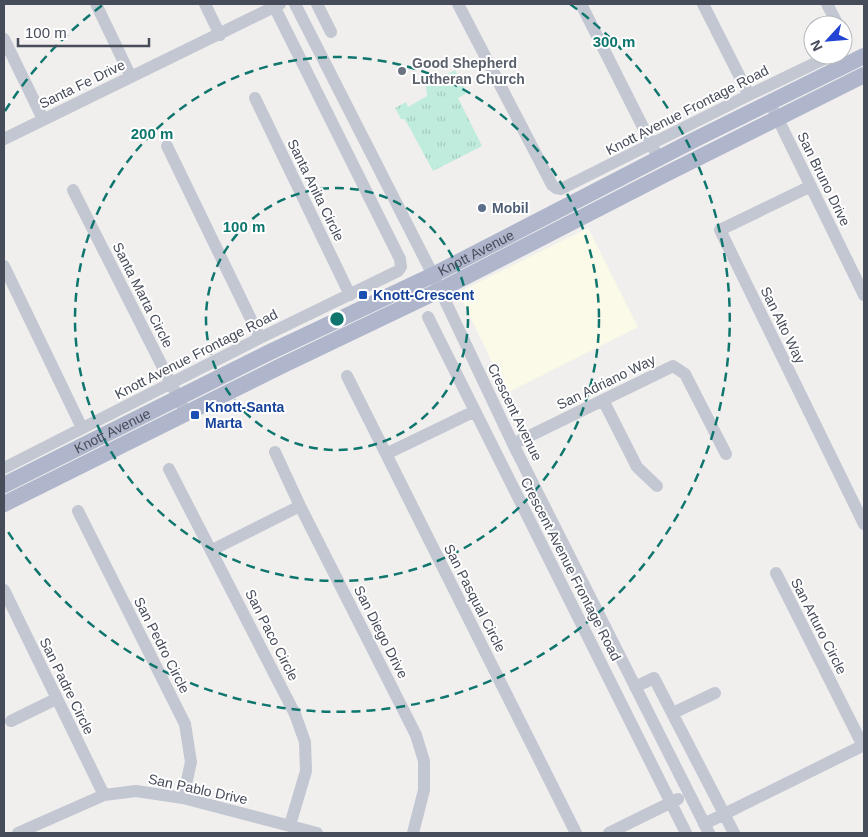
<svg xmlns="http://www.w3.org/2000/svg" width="868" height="837" viewBox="0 0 868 837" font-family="Arial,sans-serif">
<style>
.commercial{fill:#fbfae8}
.grass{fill:url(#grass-tufts)}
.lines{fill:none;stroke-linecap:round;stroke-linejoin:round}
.minor{stroke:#c2c7d2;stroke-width:12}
.major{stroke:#afb6cc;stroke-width:16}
.ring{fill:none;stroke:#0f766e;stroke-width:2.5;stroke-dasharray:9 6}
.worship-dot{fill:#6b7280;stroke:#fff;stroke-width:2}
.service-dot{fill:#5c6f8a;stroke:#fff;stroke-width:2}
.transit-dot{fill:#1a4fb4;stroke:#fff;stroke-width:2}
.labels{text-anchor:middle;stroke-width:4;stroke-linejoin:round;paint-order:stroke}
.worship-label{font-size:14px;font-weight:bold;fill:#5b616d;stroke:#fff;text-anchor:start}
.street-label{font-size:14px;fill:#474c5a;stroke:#fff}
.service-label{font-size:14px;font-weight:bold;fill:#4e5e75;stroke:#fff;text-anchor:start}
.transit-label{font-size:14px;font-weight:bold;fill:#164399;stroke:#fff;text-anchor:start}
.centre{fill:#0f766e;stroke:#fff;stroke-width:2.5}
.ring-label{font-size:15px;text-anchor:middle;font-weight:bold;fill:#0f766e;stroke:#fff;stroke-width:4;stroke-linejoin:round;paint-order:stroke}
</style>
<defs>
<pattern id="grass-tufts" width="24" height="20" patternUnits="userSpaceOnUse" patternTransform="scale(1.25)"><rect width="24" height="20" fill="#bfecdc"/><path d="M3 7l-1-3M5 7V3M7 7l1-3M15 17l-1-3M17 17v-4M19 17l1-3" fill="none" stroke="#a6ccbf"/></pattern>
</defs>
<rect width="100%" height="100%" fill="#f1efee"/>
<path class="commercial" d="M 588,228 L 638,327 L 507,393 L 462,300 L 461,294 L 465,289 Z"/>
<path class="grass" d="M 455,70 L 467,93 L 458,98 L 482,146 L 433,171 L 407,123 L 404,119 L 401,119 L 395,108 L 406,102 L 408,107 L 427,96 L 426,85 Z"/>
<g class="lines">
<path class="minor" d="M 96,4 L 131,77
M 205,4 L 220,35
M 295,4 L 433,275 L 513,444 L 709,833
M 317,4 L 331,32
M 458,4 L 552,185 L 556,188 L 561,189 L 749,95 L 832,55
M 581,4 L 655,151
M 703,4 L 749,95
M 827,4 L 838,25
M 843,37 L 843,44
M 4,39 L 43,119
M 255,98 L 350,295
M 774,111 L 864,295
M 4,139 L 280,4
M 167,146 L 260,338
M 811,186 L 720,230 L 864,524
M 73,190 L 186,413
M 4,266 L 82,428
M 428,317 L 686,833
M 347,376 L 576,833
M 603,400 L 637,467 L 657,486
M 513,444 L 673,366 L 685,374 L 726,454
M 275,452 L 300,506 L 416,735 L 424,761 L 424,790 L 413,833
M 386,454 L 475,411
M 4,468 L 260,338 L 398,271 L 401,267 L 400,259 L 273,4
M 169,469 L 295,714 L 305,742 L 306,771 L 290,825
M 78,511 L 185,724 L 191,762 L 183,798
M 212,550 L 300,506
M 776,573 L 863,746
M 4,590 L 104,795
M 635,687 L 654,678 L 734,833
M 673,713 L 715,693
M 11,721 L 56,699
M 704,824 L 864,745
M 18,833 L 104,795 L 136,791 L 183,798 L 317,833
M 609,833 L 678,799"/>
<g class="major">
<path id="s1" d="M 4,485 L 268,353 L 433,275 L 694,140 L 864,56"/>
<path d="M 4,504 L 279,367 L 440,290 L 668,173 L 864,75"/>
</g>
</g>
<g class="ring">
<circle cx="337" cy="319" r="131"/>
<circle cx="337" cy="319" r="262"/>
<path d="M5 111A392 392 0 0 1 104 4M570 4A392 392 0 1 1 5 527"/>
</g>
<circle class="worship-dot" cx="402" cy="71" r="5"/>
<circle class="service-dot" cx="482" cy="208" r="5"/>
<g class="transit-dot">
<rect x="358" y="290" width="10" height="10" rx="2.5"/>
<rect x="190" y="410" width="10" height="10" rx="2.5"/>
</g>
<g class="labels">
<g class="worship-label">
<text x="412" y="68">Good Shepherd<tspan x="412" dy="16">Lutheran Church</tspan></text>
</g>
<g class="street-label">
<text transform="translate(82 84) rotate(-26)" y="5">Santa Fe Drive</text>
<text transform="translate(687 110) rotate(-27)" y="5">Knott Avenue Frontage Road</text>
<text transform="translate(824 179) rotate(64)" y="5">San Bruno Drive</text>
<text transform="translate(316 190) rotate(64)" y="5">Santa Anita Circle</text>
<text dy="5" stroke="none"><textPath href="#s1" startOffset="526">Knott Avenue</textPath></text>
<text transform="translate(143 295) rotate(63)" y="5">Santa Marta Circle</text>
<text transform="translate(783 325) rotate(64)" y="5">San Alto Way</text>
<text transform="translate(196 354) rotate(-27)" y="5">Knott Avenue Frontage Road</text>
<text transform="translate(606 382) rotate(-26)" y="5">San Adriano Way</text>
<text transform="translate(515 412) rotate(64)" y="5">Crescent Avenue</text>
<text dy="5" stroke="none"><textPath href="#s1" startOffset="121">Knott Avenue</textPath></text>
<text transform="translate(571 569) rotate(63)" y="5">Crescent Avenue Frontage Road</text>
<text transform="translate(475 598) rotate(63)" y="5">San Pasqual Circle</text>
<text transform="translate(819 626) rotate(63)" y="5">San Arturo Circle</text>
<text transform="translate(381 632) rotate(63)" y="5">San Diego Drive</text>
<text transform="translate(272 635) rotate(63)" y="5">San Paco Circle</text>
<text transform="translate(162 645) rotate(63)" y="5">San Pedro Circle</text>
<text transform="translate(67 686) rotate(64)" y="5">San Padre Circle</text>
<text transform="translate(198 789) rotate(12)" y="5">San Pablo Drive</text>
</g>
<g class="service-label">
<text x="492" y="213">Mobil</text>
</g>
<g class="transit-label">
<text x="373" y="300">Knott-Crescent</text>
<text x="205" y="412">Knott-Santa<tspan x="205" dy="16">Marta</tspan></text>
</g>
</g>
<circle cx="337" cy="319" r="8" class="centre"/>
<g class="ring-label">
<text x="614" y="47">300 m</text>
<text x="152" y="139">200 m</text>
<text x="244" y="232">100 m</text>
</g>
<rect width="868" height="837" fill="none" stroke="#474c5a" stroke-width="10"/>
<g transform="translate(828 40) rotate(244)"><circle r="24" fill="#ffffff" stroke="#b5b7bd"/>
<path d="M0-4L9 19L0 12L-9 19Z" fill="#2343d5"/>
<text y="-8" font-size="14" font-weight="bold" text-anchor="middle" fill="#474c5a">N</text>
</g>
<path d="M18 38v8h131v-8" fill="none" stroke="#474c5a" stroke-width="2.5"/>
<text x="25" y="38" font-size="15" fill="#474c5a" stroke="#ffffff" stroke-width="4" paint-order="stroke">100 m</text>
</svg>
